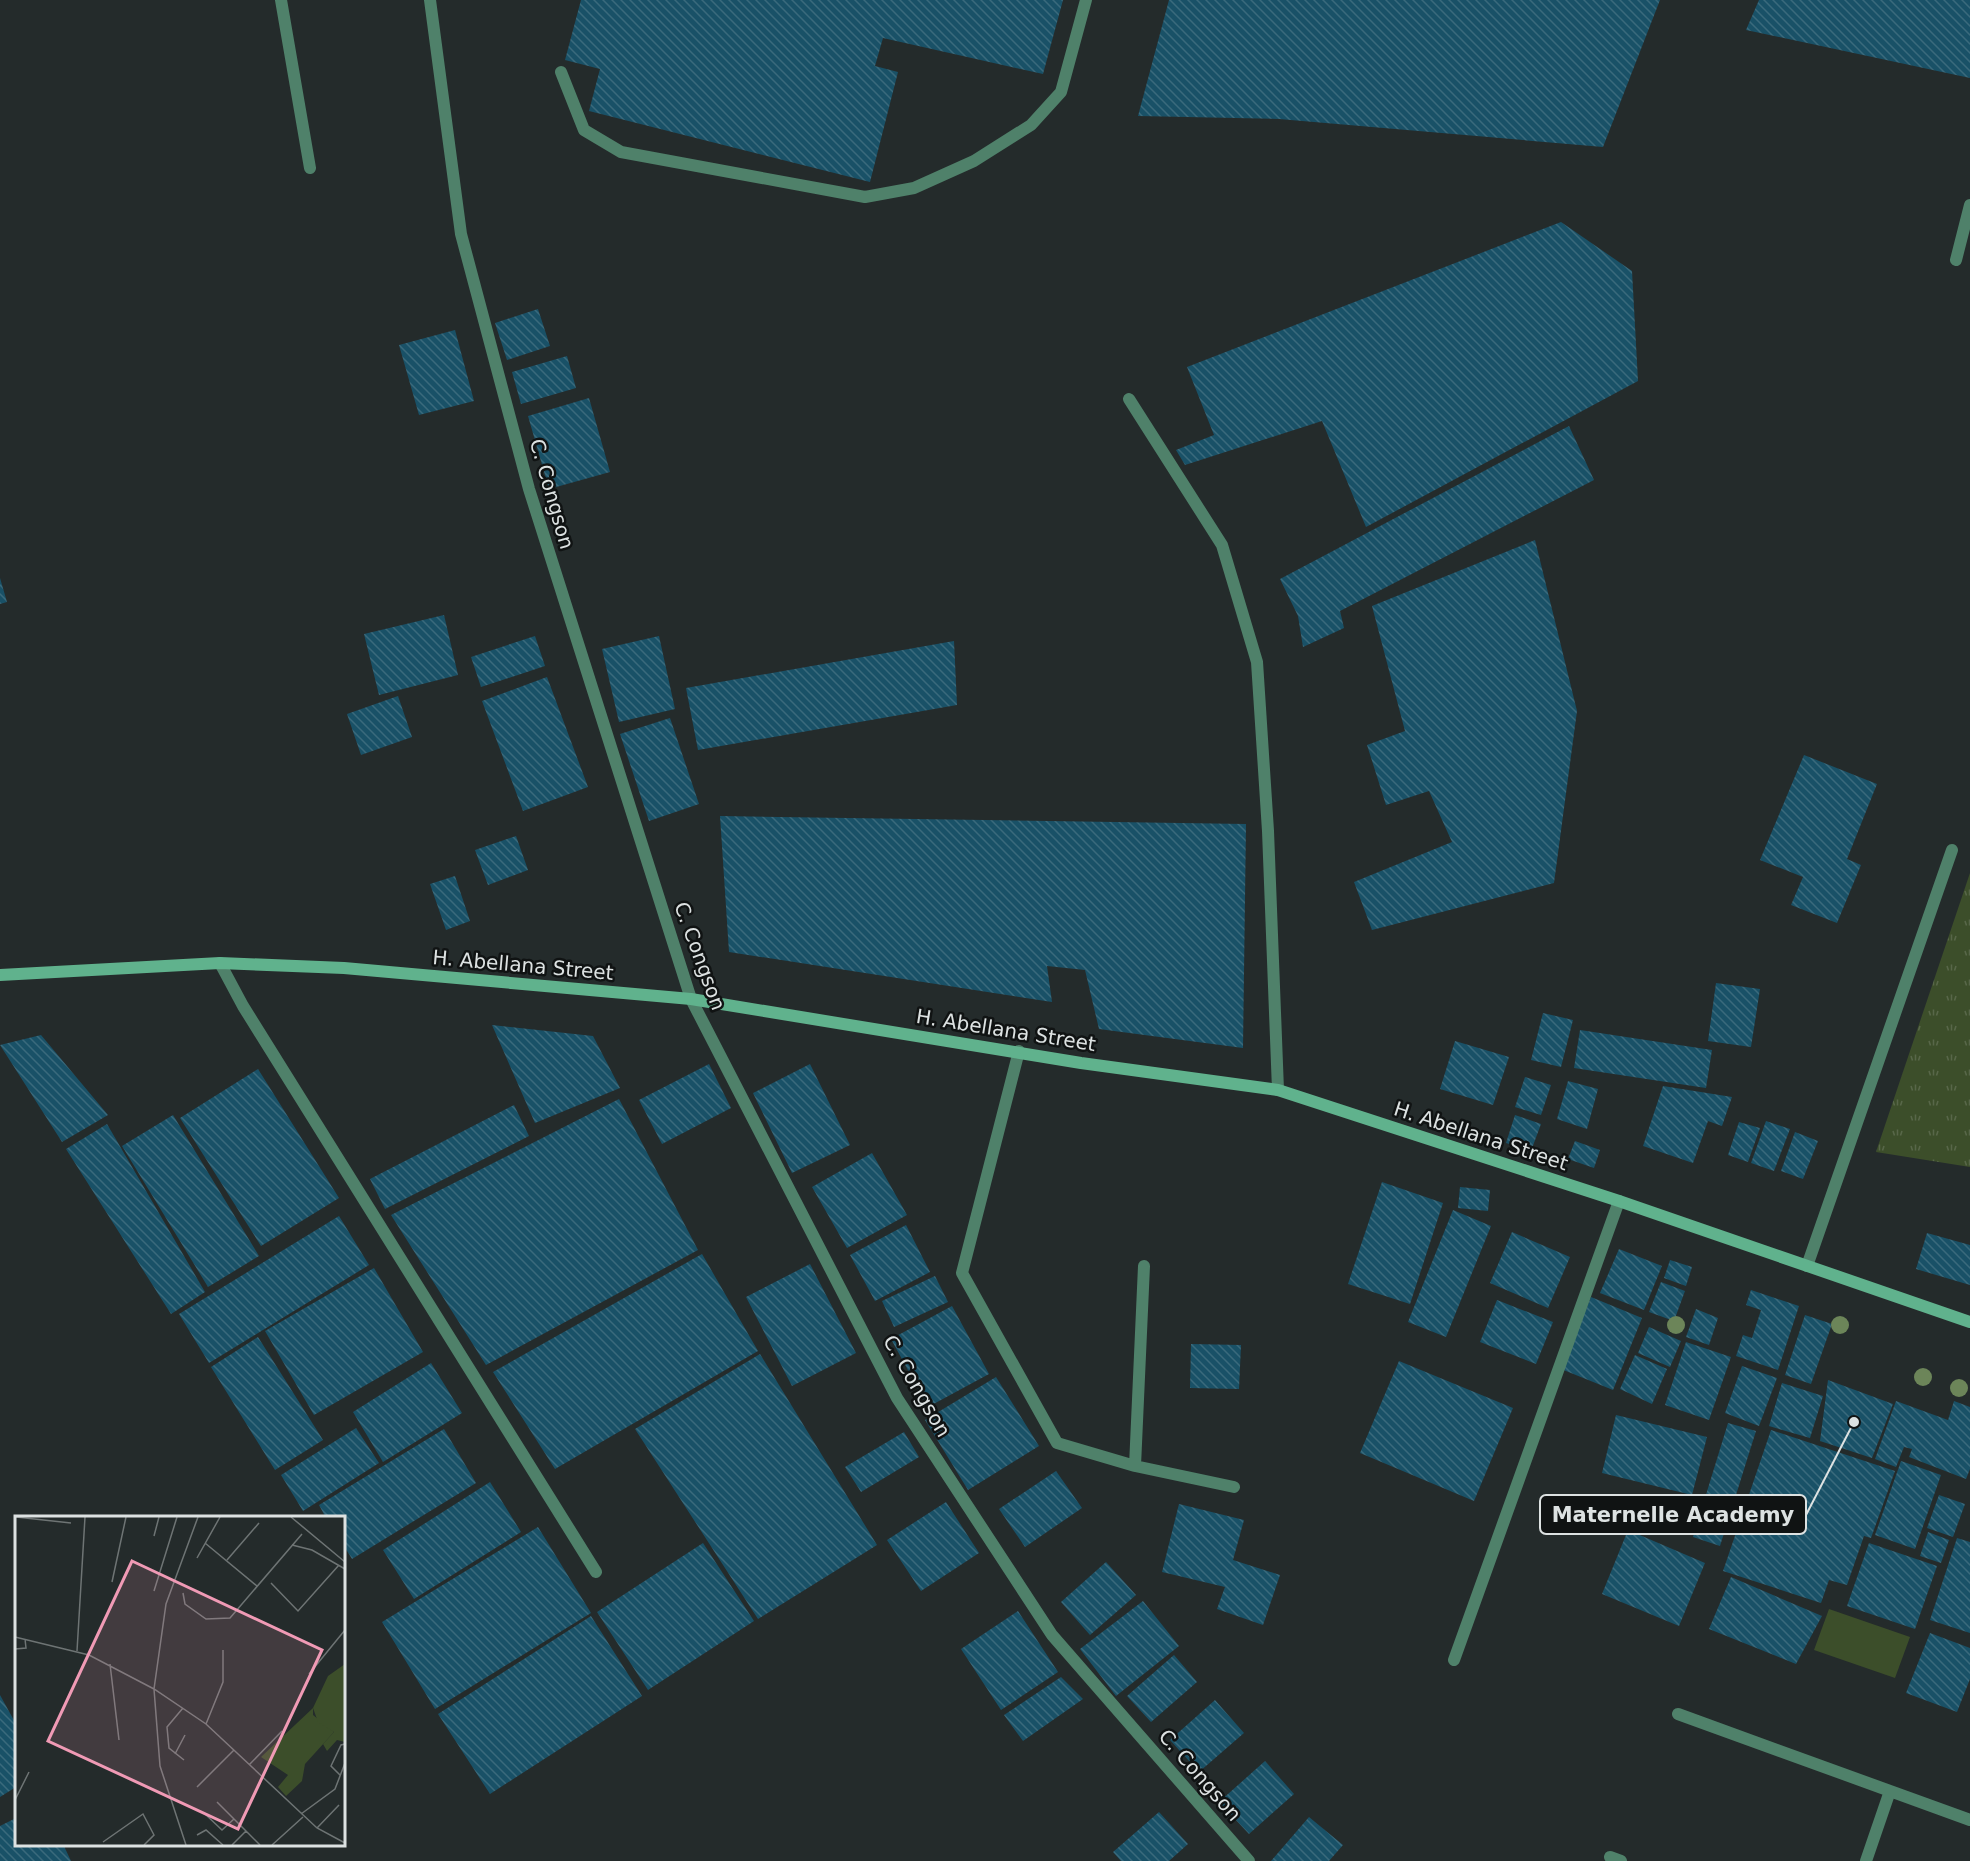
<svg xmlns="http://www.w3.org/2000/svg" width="1970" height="1861" viewBox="0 0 1970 1861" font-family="'DejaVu Sans',sans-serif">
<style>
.grass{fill:url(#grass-tufts)}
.park{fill:#3c4e2a}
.building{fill:url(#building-back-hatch)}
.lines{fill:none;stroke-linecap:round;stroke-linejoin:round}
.service{stroke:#4f816a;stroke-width:12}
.minor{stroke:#4f816a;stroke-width:12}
.secondary{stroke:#60b28d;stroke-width:12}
.tree{fill:#6c8559}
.labels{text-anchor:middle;stroke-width:5;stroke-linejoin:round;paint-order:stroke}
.street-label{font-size:20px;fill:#dde2e2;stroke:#101313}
.inset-road{fill:none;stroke:#6e7474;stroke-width:1.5}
.view{fill:#f09ab5;fill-opacity:0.15;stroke:#f09ab5;stroke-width:3}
.inset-edge{fill:none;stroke:#dde2e2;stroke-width:3}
.leader{fill:none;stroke:#dde2e2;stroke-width:2}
.callout-dot{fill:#dde2e2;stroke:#101313;stroke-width:2}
.callout{fill:#101313;stroke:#dde2e2;stroke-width:2}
.callout-label{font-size:21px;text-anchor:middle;font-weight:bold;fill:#dde2e2}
</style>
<defs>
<pattern id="grass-tufts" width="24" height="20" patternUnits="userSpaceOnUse" patternTransform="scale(1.5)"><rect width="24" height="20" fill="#3c4e2a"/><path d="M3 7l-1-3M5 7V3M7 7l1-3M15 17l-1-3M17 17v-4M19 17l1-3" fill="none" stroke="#586749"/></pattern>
<pattern id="building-back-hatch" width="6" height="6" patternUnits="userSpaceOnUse" patternTransform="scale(1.5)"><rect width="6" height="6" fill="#195167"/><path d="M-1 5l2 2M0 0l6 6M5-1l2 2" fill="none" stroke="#3a6a7c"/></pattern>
</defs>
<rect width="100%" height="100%" fill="#242b2b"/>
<path class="grass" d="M 1970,873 L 1970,1167 L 1876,1152 Z"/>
<path class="park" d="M 1829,1609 L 1910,1637 L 1895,1678 L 1814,1650 Z"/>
<path class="building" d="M 581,0 L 1063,0 L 1043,74 L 883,38 L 875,66 L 898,72 L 870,182 L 589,111 L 600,69 L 565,60 Z
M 1169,0 L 1660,0 L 1603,147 L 1279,119 L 1138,116 Z
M 1759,0 L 1970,0 L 1970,78 L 1746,30 Z
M 1561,222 L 1632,271 L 1638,381 L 1366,527 L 1322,421 L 1185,465 L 1176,450 L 1214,435 L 1187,367 Z
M 538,309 L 550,346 L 507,360 L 495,323 Z
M 455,330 L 474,401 L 419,415 L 399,345 Z
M 567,356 L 576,388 L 521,404 L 512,372 Z
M 589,398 L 610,472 L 549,489 L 528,416 Z
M 1569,426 L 1594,480 L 1340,611 L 1344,628 L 1303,647 L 1298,616 L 1280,579 Z
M 1535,540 L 1577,711 L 1554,883 L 1372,930 L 1354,882 L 1452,842 L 1429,791 L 1386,805 L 1367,745 L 1405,731 L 1372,606 Z
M 0,578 L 7,602 L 0,604 Z
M 444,615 L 458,675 L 379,695 L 364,634 Z
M 535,636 L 545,666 L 481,687 L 471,657 Z
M 659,636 L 675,709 L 619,722 L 602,649 Z
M 954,641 L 957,705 L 698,750 L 686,688 Z
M 547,677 L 588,787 L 523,811 L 482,701 Z
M 398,696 L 412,737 L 361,755 L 347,714 Z
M 670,718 L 699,804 L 649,821 L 620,734 Z
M 1804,755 L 1877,784 L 1847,859 L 1861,865 L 1837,923 L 1791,905 L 1803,877 L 1760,860 Z
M 720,816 L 1246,824 L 1243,1048 L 1099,1029 L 1085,970 L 1047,966 L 1052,1002 L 729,952 Z
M 516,836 L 528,870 L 488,885 L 475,850 Z
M 455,876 L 470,921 L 446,930 L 430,884 Z
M 1716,983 L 1760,989 L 1751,1047 L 1708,1041 Z
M 1543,1013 L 1573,1020 L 1561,1067 L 1531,1060 Z
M 492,1025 L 593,1036 L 620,1088 L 535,1123 Z
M 1580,1030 L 1712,1050 L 1706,1088 L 1574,1068 Z
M 41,1035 L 108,1115 L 62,1142 L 0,1045 Z
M 1455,1041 L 1509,1057 L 1493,1105 L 1440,1089 Z
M 709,1064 L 731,1108 L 662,1144 L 639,1100 Z
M 810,1064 L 850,1145 L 792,1173 L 753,1093 Z
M 258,1069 L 339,1198 L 261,1246 L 180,1118 Z
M 1525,1077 L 1551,1085 L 1541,1115 L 1515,1107 Z
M 1568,1081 L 1598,1089 L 1587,1129 L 1557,1119 Z
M 1663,1086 L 1732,1097 L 1722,1126 L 1708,1121 L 1693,1163 L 1643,1146 Z
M 619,1099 L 698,1250 L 486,1365 L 391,1215 Z
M 514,1105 L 529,1136 L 385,1209 L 370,1179 Z
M 173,1115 L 259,1256 L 208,1287 L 122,1146 Z
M 1515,1115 L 1541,1124 L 1531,1151 L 1506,1143 Z
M 1766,1121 L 1790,1129 L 1774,1171 L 1751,1163 Z
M 1739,1122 L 1760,1128 L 1748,1162 L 1728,1155 Z
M 107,1124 L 205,1292 L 171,1314 L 66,1149 Z
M 1795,1132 L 1818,1141 L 1803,1179 L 1781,1171 Z
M 1575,1141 L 1600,1150 L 1594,1168 L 1568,1159 Z
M 872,1153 L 907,1215 L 847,1248 L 812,1187 Z
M 1382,1182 L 1443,1203 L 1410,1304 L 1348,1284 Z
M 1460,1187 L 1490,1190 L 1488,1211 L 1458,1208 Z
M 1453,1210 L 1491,1226 L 1446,1337 L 1408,1322 Z
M 339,1216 L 369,1265 L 209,1363 L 179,1314 Z
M 906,1225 L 930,1272 L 875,1301 L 850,1255 Z
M 1512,1232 L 1570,1257 L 1548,1308 L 1490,1283 Z
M 1927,1233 L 1970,1245 L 1970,1285 L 1916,1269 Z
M 1619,1249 L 1662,1266 L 1644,1310 L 1600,1293 Z
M 702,1254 L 758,1351 L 555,1469 L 493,1372 Z
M 1670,1260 L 1692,1267 L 1686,1286 L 1664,1278 Z
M 810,1264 L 856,1353 L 792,1386 L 746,1297 Z
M 374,1268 L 423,1352 L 314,1415 L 265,1331 Z
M 935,1276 L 948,1302 L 894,1327 L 882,1301 Z
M 1661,1282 L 1685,1291 L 1674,1321 L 1649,1312 Z
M 1751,1290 L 1799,1306 L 1778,1370 L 1736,1356 L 1743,1335 L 1752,1338 L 1761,1310 L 1746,1305 Z
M 1591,1297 L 1642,1318 L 1613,1390 L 1561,1369 Z
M 1497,1300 L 1553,1322 L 1536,1364 L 1480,1342 Z
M 952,1306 L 989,1374 L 928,1407 L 891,1339 Z
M 1696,1309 L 1718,1318 L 1709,1345 L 1686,1337 Z
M 1805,1315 L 1832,1324 L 1811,1384 L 1785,1375 Z
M 1649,1327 L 1681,1341 L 1670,1367 L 1638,1353 Z
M 258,1337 L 323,1440 L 275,1470 L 211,1367 Z
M 1686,1342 L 1731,1357 L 1709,1420 L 1665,1405 Z
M 1191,1344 L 1241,1345 L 1239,1389 L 1190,1388 Z
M 760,1354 L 877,1545 L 758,1619 L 635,1429 Z
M 1635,1355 L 1667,1369 L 1652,1404 L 1620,1389 Z
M 1399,1361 L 1513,1408 L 1474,1501 L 1360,1453 Z
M 431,1363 L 462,1413 L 383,1462 L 353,1412 Z
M 1742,1366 L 1777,1378 L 1759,1426 L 1725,1413 Z
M 996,1377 L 1039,1446 L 968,1490 L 925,1420 Z
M 1828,1380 L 1893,1404 L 1872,1458 L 1820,1441 Z
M 1782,1383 L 1823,1396 L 1810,1438 L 1769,1426 Z
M 1896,1401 L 1948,1420 L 1954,1401 L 1970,1407 L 1970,1469 L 1966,1479 L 1909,1457 L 1912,1449 L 1904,1447 L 1896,1467 L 1875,1459 Z
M 1616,1415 L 1707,1437 L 1692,1495 L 1602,1473 Z
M 1728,1423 L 1756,1431 L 1720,1546 L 1693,1537 Z
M 356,1428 L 379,1463 L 303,1511 L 281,1475 Z
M 444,1429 L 476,1483 L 352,1559 L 344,1546 L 344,1518 L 326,1518 L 319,1505 Z
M 1771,1430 L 1895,1471 L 1871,1538 L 1864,1536 L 1847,1585 L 1829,1580 L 1821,1603 L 1723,1571 Z
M 904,1432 L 919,1457 L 861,1492 L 845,1467 Z
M 1901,1461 L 1941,1475 L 1915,1549 L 1875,1535 Z
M 1056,1471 L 1082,1508 L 1025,1547 L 999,1509 Z
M 490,1482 L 521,1532 L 414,1599 L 383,1550 Z
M 1939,1495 L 1965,1504 L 1953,1537 L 1927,1528 Z
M 946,1502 L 979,1553 L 921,1591 L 887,1540 Z
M 1179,1504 L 1244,1520 L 1233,1560 L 1280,1575 L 1263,1625 L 1217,1609 L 1225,1587 L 1162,1572 Z
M 538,1527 L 591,1613 L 435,1709 L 382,1622 Z
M 1628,1530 L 1705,1563 L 1679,1626 L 1602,1594 Z
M 1928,1532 L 1949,1540 L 1941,1563 L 1920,1556 Z
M 1957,1538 L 1970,1542 L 1970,1633 L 1930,1620 Z
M 703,1543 L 754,1621 L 648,1690 L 597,1612 Z
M 1869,1543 L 1937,1566 L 1915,1629 L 1847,1606 Z
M 1106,1562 L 1136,1595 L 1090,1635 L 1061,1602 Z
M 1731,1577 L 1822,1616 L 1796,1664 L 1709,1629 Z
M 1143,1601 L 1179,1646 L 1116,1696 L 1080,1649 Z
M 1018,1611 L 1058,1672 L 1001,1710 L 961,1649 Z
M 591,1616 L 642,1696 L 490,1794 L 438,1714 Z
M 1930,1633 L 1970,1648 L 1970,1679 L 1957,1712 L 1906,1693 Z
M 1174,1655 L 1197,1682 L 1151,1722 L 1127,1696 Z
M 1061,1677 L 1083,1699 L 1023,1741 L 1004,1715 Z
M 0,1695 L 16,1724 L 16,1787 L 0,1797 Z
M 1215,1700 L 1244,1733 L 1199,1772 L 1170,1740 Z
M 1265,1761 L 1294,1794 L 1249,1834 L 1219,1802 Z
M 1159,1812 L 1188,1844 L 1169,1861 L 1121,1861 L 1113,1852 Z
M 1309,1817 L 1343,1845 L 1329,1861 L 1271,1861 Z
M 16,1818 L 16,1844 L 63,1844 L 71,1861 L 0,1861 L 0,1826 Z"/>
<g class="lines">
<path class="service" d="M 561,72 L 584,130 L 621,152 L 865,197 L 914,188 L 974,161 L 1031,125 L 1061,92 L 1086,0
M 1956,260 L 1970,205
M 1129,399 L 1222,545 L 1257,662 L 1268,831 L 1278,1090
M 220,963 L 243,1006 L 596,1572
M 1807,1266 L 1952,850"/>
<path class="minor" d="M 281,0 L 310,168
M 430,0 L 461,234 L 529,489 L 691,999 L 897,1398 L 1052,1635 L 1249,1861
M 1019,1051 L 962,1273 L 1057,1443 L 1135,1466 L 1234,1487
M 1135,1466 L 1144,1266
M 1454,1660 L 1619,1201
M 1678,1714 L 1970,1820
M 1610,1857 L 1621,1861
M 1866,1861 L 1890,1791"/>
<path class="secondary" d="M 0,975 L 220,963 L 344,968 L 691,999 L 1081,1063 L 1278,1090 L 1619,1201 L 1970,1322"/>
</g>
<g class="tree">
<circle cx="1676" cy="1325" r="9"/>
<circle cx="1840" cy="1325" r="9"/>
<circle cx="1923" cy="1377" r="9"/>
<circle cx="1959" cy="1388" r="9"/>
</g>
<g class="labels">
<g class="street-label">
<text transform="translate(552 494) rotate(74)" y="7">C. Congson</text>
<text transform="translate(700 956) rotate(70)" y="7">C. Congson</text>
<text transform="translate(523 965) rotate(5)" y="7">H. Abellana Street</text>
<text transform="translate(1006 1030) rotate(9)" y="7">H. Abellana Street</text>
<text transform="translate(1481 1136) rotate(18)" y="7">H. Abellana Street</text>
<text transform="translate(917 1386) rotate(60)" y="7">C. Congson</text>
<text transform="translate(1200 1775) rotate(49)" y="7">C. Congson</text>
</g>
</g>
<g transform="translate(15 1516)">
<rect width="330" height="330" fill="#242b2b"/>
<path d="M 298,192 L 298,199 L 319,216 L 290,248 L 287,265 L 271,280 L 263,271 L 273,259 L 246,241 Z" fill="#3c4e2a"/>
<path d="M 330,148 L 330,226 L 322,224 L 312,235 L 308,228 L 319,216 L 303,206 L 298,192 L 313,160 Z" fill="#3c4e2a"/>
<path class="inset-road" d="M 1,1 L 56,7M 276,1 L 330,46M 139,20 L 144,1M 190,27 L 242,70M 277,29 L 297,34 L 330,53M 182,42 L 205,1M 212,44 L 244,7M 97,66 L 111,1M 256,67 L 283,95 L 324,49M 139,75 L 162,1M 168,77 L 170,88 L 191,103 L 215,102 L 287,18M 0,121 L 74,139 L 139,173 L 191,208 L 302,312 L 330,327M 0,133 L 11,132 L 10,123M 62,135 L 70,1M 95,148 L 104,224M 294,158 L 330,114M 168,192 L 152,211 L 154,232 L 169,244M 191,208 L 208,166 L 208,134M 160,238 L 170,219M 234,249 L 267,215M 325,259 L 316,250 L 326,229 L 330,228M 182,271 L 219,234M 0,284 L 14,256M 202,286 L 245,329M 189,297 L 207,314 L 219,303M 286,298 L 320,273 L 330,247M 302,312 L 324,289M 182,319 L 191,314 L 208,329M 88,326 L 128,298 L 139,319 L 129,329M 171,329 L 145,250 L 139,173 L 151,88 L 183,1M 217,329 L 231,315M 257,329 L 288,301"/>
<path class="view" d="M 117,45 L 307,134 L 223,313 L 33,225 Z"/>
<rect width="330" height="330" class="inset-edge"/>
</g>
<path class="leader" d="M1854 1422L1806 1515"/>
<circle class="callout-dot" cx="1854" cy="1422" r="6"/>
<rect class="callout" x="1540" y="1495" width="266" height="39" rx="6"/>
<g class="callout-label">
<text x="1673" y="1522">Maternelle Academy</text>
</g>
</svg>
